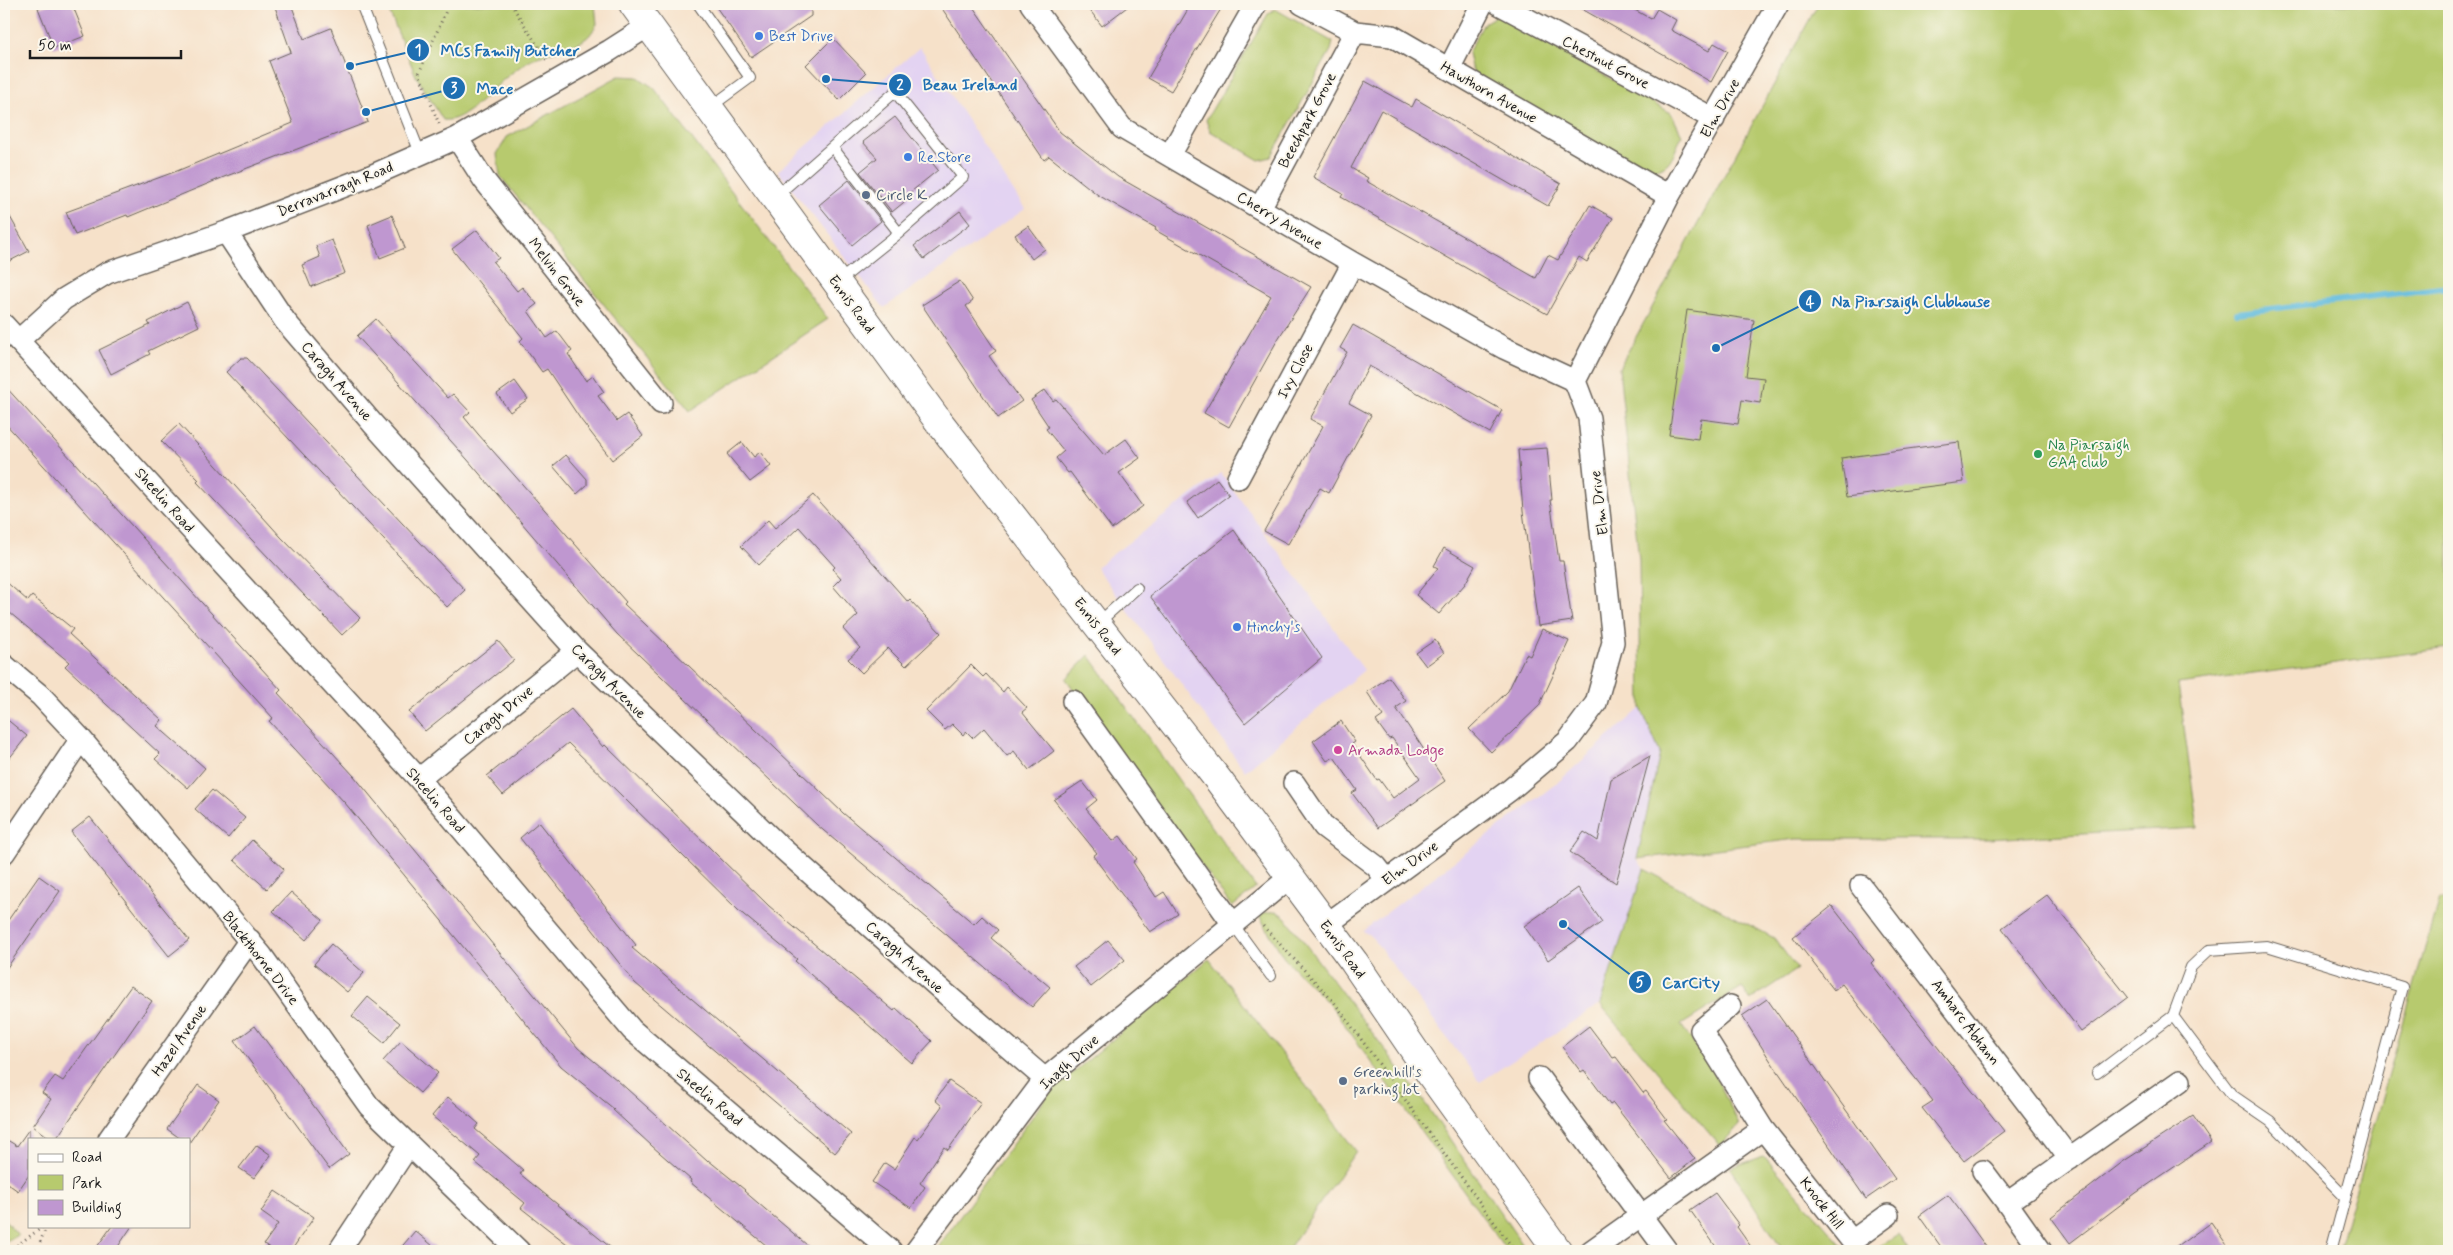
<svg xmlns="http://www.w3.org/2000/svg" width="2453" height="1255" viewBox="0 0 2453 1255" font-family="Mynerve,sans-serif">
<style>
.built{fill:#e3d3f2}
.green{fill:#b7ca6e;stroke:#6a7345}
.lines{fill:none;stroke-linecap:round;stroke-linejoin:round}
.stream{stroke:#60bbdd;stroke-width:6}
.building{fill:#bf97d0}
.lane-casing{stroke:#686159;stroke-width:12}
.street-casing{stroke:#686159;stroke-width:24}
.secondary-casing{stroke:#686159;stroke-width:30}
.path{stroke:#686159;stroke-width:3;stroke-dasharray:1 4;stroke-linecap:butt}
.lane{stroke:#fff;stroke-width:10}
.street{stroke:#fff;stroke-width:21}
.secondary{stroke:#fff;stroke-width:28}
.shop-dot{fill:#3f7fe0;stroke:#fbf7ec;stroke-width:2}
.service-dot{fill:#5c6f8a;stroke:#fbf7ec;stroke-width:2}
.leisure-dot{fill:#2e9e5b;stroke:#fbf7ec;stroke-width:2}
.hotel-dot{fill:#d1479c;stroke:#fbf7ec;stroke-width:2}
.labels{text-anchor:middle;stroke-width:4;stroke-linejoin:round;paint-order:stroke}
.shop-label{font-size:15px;fill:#366cbe;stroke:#fbf7ec;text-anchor:start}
.street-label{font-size:15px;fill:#1c1c1c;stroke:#fbf7ec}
.service-label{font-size:15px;fill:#4e5e75;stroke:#fbf7ec;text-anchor:start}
.leisure-label{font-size:15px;fill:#27864d;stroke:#fbf7ec;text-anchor:start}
.hotel-label{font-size:15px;fill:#b23c85;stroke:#fbf7ec;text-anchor:start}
.leader{fill:none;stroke:#1f6fb2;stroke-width:2}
.callout-dot{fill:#1f6fb2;stroke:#fbf7ec;stroke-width:2}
.mark-label{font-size:15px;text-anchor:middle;font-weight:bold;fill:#fff}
.callout-label{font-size:16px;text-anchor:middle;font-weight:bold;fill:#1f6fb2;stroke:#fbf7ec;stroke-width:4;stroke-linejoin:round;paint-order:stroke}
</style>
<rect width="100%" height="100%" fill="#fbf7ec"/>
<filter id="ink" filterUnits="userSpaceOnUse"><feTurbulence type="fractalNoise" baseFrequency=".02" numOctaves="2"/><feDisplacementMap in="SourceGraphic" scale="10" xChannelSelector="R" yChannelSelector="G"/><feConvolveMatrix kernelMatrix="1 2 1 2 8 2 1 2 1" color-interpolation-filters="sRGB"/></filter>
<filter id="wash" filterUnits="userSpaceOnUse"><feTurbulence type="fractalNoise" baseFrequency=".0096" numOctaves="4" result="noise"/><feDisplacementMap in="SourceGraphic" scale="20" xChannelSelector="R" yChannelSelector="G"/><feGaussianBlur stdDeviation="1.12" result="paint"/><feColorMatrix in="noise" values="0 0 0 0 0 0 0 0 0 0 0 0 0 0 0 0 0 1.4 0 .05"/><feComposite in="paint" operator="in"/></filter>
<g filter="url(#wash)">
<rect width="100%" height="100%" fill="#f6e1c9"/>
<path class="built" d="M 920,47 L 1025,209 L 884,308 L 778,171 Z
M 1221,473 L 1364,670 L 1245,771 L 1096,567 Z
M 1641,708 L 1660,753 L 1637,859 L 1644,869 L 1600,1004 L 1480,1082 L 1371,936 L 1363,931 L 1557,783 Z"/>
<path class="green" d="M 386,4 L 595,4 L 597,24 C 594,29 590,36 585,39 C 573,49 552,51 538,56 C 528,60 517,69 509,75 C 492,88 466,123 443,120 L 416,76 Z
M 1818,4 L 2449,4 L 2449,648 L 2178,684 L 2198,828 L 1987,839 L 1796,839 L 1637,859 L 1660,753 L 1641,708 L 1639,560 L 1619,368 Z
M 1275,9 L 1333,42 L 1331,50 L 1271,157 L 1259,160 L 1210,131 L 1206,120 L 1268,14 Z
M 1498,15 L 1671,113 L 1682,135 C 1671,160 1670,173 1638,169 L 1477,79 L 1471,67 L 1468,53 L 1484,23 Z
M 619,76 L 638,77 L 654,88 L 828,319 L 690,411 L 500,176 L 497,154 L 507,137 Z
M 1089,655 L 1256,888 L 1232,907 L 1066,679 Z
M 1644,869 L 1774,938 L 1797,969 L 1750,1000 L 1742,987 L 1681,1025 L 1711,1067 L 1739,1125 L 1720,1146 L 1600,1004 Z
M 2439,899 L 2449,902 L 2449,1251 L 2338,1251 Z
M 1276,911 L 1285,917 L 1420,1096 L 1527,1251 L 1507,1251 L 1332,1007 L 1284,958 L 1260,917 L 1263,913 Z
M 1209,959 L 1356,1151 L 1287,1251 L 935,1251 L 1051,1091 Z
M 1764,1156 L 1847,1251 L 1783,1251 L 1730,1168 Z
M 4,1219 L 18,1235 L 4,1242 Z
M 1898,1234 L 1909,1251 L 1872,1251 Z"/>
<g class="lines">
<path class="stream" d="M 2237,313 L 2449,287"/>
</g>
<g id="blocks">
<path class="building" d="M 50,4 L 72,4 L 85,36 L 54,48 L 38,8 Z
M 274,4 L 291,4 L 304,39 L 331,28 L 368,122 L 224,177 L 128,217 L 127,215 L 75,235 L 66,212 L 177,171 L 293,123 L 269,61 L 291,52 Z
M 714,4 L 807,4 L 811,10 L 811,16 L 751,57 Z
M 939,4 L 971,4 L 1060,132 L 1118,177 L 1311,287 L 1278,339 L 1229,427 L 1204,413 L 1271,296 L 1155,230 L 1156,228 L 1098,195 L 1049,156 L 1044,160 Z
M 1085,4 L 1131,4 L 1102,26 Z
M 1191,4 L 1224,4 L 1171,91 L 1148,78 Z
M 1573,4 L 1624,4 L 1651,19 L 1657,9 L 1676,20 L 1671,30 L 1709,51 L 1714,43 L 1728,51 L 1711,82 Z
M 833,38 L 866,73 L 839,100 L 806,65 Z
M 1365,81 L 1412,107 L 1416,99 L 1561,184 L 1548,206 L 1381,110 L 1351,168 L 1368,178 L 1366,181 L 1536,278 L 1548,255 L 1558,260 L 1590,205 L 1613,218 L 1587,262 L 1579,257 L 1547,314 L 1341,197 L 1343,194 L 1313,177 Z
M 895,117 L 938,170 L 907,195 L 909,198 L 892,212 L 860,172 L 877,158 L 863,142 Z
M 849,180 L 881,221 L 852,245 L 819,205 Z
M 4,206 L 29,251 L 4,264 Z
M 960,211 L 970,224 L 924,259 L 914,246 Z
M 392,215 L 405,248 L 380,258 L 368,225 Z
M 1028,226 L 1045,249 L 1032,259 L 1015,235 Z
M 477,230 L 499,258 L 493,262 L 517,291 L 522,287 L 537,304 L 528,311 L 547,338 L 557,331 L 572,351 L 568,354 L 586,381 L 593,376 L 604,392 L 598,396 L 617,421 L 627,414 L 643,436 L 612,460 L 581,420 L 547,369 L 542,372 L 520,341 L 523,338 L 452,249 Z
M 332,240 L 345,273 L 311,287 L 302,265 L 320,257 L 316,246 Z
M 960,281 L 973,301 L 966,306 L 996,351 L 989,356 L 1022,401 L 998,418 L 922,305 Z
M 187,302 L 199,326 L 148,351 L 150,354 L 111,374 L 99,350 L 150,325 L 148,322 Z
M 1687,310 L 1754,320 L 1746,376 L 1764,378 L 1760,403 L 1742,400 L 1738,424 L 1701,419 L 1698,439 L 1669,435 Z
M 376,319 L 448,398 L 453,394 L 470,412 L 464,417 L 478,434 L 626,602 L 624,604 L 843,813 L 974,924 L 982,916 L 998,930 L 991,938 L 1050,987 L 1032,1007 L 817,825 L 617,634 L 467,459 L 357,336 Z
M 1353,325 L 1502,410 L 1490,433 L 1369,366 L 1349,403 L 1371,415 L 1329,493 L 1320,488 L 1288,544 L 1264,531 L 1323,426 L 1310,419 L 1347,352 L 1340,348 Z
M 241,358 L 247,358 L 465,590 L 447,607 L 226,372 Z
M 515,381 L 528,399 L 510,412 L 497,394 Z
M 4,385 L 281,690 L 278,693 L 354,776 L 578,1048 L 617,1080 L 707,1161 L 708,1160 L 745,1190 L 744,1191 L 814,1251 L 773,1251 L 690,1182 L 691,1180 L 652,1146 L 613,1110 L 614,1109 L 561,1066 L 345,803 L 269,721 L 273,718 L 4,422 Z
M 1045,390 L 1053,401 L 1056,399 L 1104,455 L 1126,439 L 1140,458 L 1119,473 L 1143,506 L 1112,529 L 1070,472 L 1068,473 L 1056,458 L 1064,451 L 1046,429 L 1049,427 L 1031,400 Z
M 179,424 L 281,537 L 360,618 L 342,635 L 197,482 L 199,480 L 161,441 Z
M 742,442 L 754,457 L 760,452 L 771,466 L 750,482 L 727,454 Z
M 1959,442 L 1964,482 L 1847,497 L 1841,458 Z
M 1547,448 L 1552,500 L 1550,500 L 1559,561 L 1563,561 L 1572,621 L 1538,626 L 1523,511 L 1518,450 Z
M 566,455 L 587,479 L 587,485 L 577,494 L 553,466 Z
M 1217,479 L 1229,495 L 1198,518 L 1187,502 Z
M 813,495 L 908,602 L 910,600 L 941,633 L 906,666 L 888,648 L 862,673 L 848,659 L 860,648 L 843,629 L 858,615 L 833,586 L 841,578 L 833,569 L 835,567 L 799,527 L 759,565 L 741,546 L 768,520 L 775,528 Z
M 1234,530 L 1322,658 L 1245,723 L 1150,596 Z
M 1444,548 L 1475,566 L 1465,584 L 1439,614 L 1416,595 L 1438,568 L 1434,566 Z
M 4,580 L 28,601 L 32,596 L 73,629 L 69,634 L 162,720 L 157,726 L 205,768 L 188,788 L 155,759 L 160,754 L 65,666 L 69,662 L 4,608 Z
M 1542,629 L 1569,641 L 1539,706 L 1491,752 L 1469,729 L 1508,691 L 1526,654 L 1530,656 Z
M 1435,640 L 1444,653 L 1426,666 L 1416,653 Z
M 498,641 L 514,660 L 425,731 L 409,712 Z
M 971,665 L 983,677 L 986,674 L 1003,692 L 1007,687 L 1027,708 L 1022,712 L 1054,751 L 1029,770 L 1014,751 L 1007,756 L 984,728 L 973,738 L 966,731 L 963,735 L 952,724 L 945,730 L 926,711 Z
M 1389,677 L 1406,701 L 1396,708 L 1445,781 L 1378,828 L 1352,793 L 1357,790 L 1334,757 L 1327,761 L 1313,741 L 1341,721 L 1355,742 L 1352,744 L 1377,780 L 1379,779 L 1393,798 L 1420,778 L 1392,738 L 1389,739 L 1376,721 L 1383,716 L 1367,692 Z
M 571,709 L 603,747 L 605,745 L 769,906 L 894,1011 L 896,1008 L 932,1041 L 912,1063 L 795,961 L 797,959 L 738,910 L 568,743 L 503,795 L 487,776 Z
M 4,717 L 27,736 L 4,765 Z
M 1650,756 L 1616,883 L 1570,852 L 1584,832 L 1598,841 L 1611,779 Z
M 1082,781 L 1097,800 L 1086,809 L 1113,841 L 1120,836 L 1137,859 L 1133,862 L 1156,897 L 1164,892 L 1178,914 L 1150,932 L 1093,856 L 1097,853 L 1054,800 Z
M 212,790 L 245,818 L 228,838 L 195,809 Z
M 90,817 L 189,940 L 169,956 L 71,832 Z
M 539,822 L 636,945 L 632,948 L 851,1134 L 835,1153 L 635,983 L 520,838 Z
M 252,840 L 284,869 L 267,889 L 234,860 Z
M 39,876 L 60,891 L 4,972 L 4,926 Z
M 1578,888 L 1602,922 L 1548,960 L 1524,926 Z
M 291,892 L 323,920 L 306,940 L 273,911 Z
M 2047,895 L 2128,997 L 2081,1032 L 2002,928 Z
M 1832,906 L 1874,960 L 1871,963 L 2004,1131 L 1964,1161 L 1922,1108 L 1933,1101 L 1842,984 L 1834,990 L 1793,937 Z
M 1108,940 L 1125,960 L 1091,987 L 1074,967 Z
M 331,944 L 364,973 L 347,992 L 314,964 Z
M 131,986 L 152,1001 L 56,1139 L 50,1139 L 33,1126 L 51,1099 L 42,1093 L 55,1076 L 63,1081 Z
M 368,997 L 400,1023 L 384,1043 L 352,1016 Z
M 1767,999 L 1895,1179 L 1866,1199 L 1770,1060 L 1742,1016 Z
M 255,1026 L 349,1154 L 329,1169 L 235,1041 Z
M 1589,1026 L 1613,1058 L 1616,1057 L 1643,1093 L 1646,1091 L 1667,1119 L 1664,1120 L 1695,1159 L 1671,1178 L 1613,1103 L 1610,1105 L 1584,1070 L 1581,1072 L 1562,1047 Z
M 401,1041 L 438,1073 L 420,1093 L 383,1061 Z
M 949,1081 L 981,1103 L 948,1150 L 944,1147 L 920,1183 L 925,1187 L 911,1208 L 872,1182 L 885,1163 L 894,1169 L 915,1137 L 918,1139 L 942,1106 L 935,1100 Z
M 198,1085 L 219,1100 L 189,1143 L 189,1139 L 181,1139 L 167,1129 Z
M 448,1097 L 479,1124 L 475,1129 L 523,1170 L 520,1174 L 615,1251 L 576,1251 L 521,1208 L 525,1203 L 475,1162 L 480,1156 L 432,1116 Z
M 2193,1116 L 2211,1142 L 2136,1193 L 2070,1243 L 2051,1217 L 2124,1161 Z
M 29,1129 L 29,1175 L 18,1191 L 4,1181 L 4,1138 L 17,1146 Z
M 257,1145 L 271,1155 L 254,1178 L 239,1168 Z
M 275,1191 L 314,1217 L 291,1251 L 274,1251 L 264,1244 L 278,1224 L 261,1212 Z
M 1715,1193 L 1739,1225 L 1737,1227 L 1754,1251 L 1719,1251 L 1690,1210 Z
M 1948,1195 L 1958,1208 L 1989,1251 L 1944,1251 L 1919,1216 Z
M 2211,1222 L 2231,1251 L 2171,1251 Z
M 112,1226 L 132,1226 L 115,1251 L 94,1251 Z
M 415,1231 L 439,1251 L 398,1251 Z"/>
</g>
</g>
<g filter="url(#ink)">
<use href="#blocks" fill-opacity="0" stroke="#686159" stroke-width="1"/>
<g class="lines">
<g class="lane-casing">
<path id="lane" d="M 361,4 L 420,153
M 698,4 L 750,78 L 709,108
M 833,148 L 899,233
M 775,197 L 895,92 L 963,177 L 899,233 L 839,281
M 1097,624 L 1137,588
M 1233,924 L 1271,976
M 2173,1016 L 2232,1095 L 2270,1121 L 2344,1196
M 2097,1073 L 2173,1016 L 2191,967 L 2209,950 L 2267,946 L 2402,987 L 2331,1251"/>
</g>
<g class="street-casing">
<path id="street" d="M 1031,4 L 1122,128 L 1353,263 L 1504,348 L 1575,381
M 1302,4 L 1355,32 L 1392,36 L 1669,196
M 1499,4 L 1714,119
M 1449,69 L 1482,4
M 457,138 L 484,180 L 661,403
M 1170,155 L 1256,4
M 1260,208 L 1355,32
M 226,232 L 285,321 L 373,424 L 577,651 L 775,842 L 946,994 L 1045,1079
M 4,325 L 419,779 L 632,1030 L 891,1251
M 19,340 L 64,299 L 107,273 L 226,232 L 373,175 L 457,138 L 609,51 L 648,26
M 1238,478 L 1353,263
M 4,665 L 41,696 L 81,739 L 262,956 L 369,1106 L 519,1251
M 1073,701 L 1233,924
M 419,779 L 577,651
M 1294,783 L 1324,827 L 1376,866 L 1387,880
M 4,853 L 81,739
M 1861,886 L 2070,1159
M 1326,925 L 1510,790 L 1568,741 L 1596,703 L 1613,642 L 1589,418 L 1575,381 L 1669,196 L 1778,4
M 1730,1006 L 1701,1030 L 1763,1129 L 1852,1241 L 1888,1215
M 1539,1078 L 1667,1251
M 109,1139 L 250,940
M 1983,1171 L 2007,1203
M 339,1251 L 409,1145
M 916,1251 L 1045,1079 L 1289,878
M 1591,1251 L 1763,1129
M 2041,1251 L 2007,1203 L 2180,1081"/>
</g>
<g class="secondary-casing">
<path id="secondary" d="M 633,4 L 936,418 L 1219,781 L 1354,962 L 1431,1075 L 1558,1251"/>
</g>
<path class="path" d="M 511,4 L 548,62
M 439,124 L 419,73 L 449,4
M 1263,926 L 1334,1002 L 1515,1251
M 4,1250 L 4,1251
M 9,1251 L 44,1226
M 36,1251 L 47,1226"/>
<use href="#lane" class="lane"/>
<use href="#street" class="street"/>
<use href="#secondary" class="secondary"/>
</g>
</g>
<g class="shop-dot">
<circle cx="759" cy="36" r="5"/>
<circle cx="908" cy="157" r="5"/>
<circle cx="1237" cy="627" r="5"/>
</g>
<g class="service-dot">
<circle cx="866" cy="195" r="5"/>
<circle cx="1343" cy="1081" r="5"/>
</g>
<circle class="leisure-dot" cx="2038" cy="454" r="5"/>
<circle class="hotel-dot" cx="1338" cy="750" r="5"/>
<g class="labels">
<g class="shop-label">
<text x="769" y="41">Best Drive</text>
<text x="918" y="162">Re.Store</text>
<text x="1247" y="632">Hinchy's</text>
</g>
<g class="street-label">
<text transform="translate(1606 62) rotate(28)" y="5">Chestnut Grove</text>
<text transform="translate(1489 92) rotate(30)" y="5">Hawthorn Avenue</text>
<text transform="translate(1720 108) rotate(-61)" y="5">Elm Drive</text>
<text transform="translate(1307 120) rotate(-62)" y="5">Beechpark Grove</text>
<text transform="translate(335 189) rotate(-22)" y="5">Derravarragh Road</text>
<text transform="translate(1280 220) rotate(31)" y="5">Cherry Avenue</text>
<text transform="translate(557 272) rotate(52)" y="5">Melvin Grove</text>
<text transform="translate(852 304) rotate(54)" y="5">Ennis Road</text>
<text transform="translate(1295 371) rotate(-62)" y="5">Ivy Close</text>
<text transform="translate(337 381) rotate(49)" y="5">Caragh Avenue</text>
<text transform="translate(165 500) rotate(48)" y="5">Sheelin Road</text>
<text transform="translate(1599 503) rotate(-97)" y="5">Elm Drive</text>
<text transform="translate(1098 626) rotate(52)" y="5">Ennis Road</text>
<text transform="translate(609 681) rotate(45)" y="5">Caragh Avenue</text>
<text transform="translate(498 715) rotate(-39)" y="5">Caragh Drive</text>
<text transform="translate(436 800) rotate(49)" y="5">Sheelin Road</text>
<text transform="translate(1410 863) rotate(-36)" y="5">Elm Drive</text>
<text transform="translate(1343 949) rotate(54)" y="5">Ennis Road</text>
<text transform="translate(905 957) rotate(42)" y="5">Caragh Avenue</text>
<text transform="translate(261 958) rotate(52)" y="5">Blackthorne Drive</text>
<text transform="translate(1966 1022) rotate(53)" y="5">Amharc Abhann</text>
<text transform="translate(179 1040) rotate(-55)" y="5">Hazel Avenue</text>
<text transform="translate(1069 1062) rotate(-42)" y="5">Inagh Drive</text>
<text transform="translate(710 1097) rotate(40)" y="5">Sheelin Road</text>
<text transform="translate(1822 1203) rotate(52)" y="5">Knock Hill</text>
</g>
<g class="service-label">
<text x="876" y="200">Circle K</text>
<text x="1353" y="1077">Greenhill's<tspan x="1353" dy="17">parking lot</tspan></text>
</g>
<g class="leisure-label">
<text x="2048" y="450">Na Piarsaigh<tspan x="2048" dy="17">GAA club</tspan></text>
</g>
<g class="hotel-label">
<text x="1348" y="755">Armada Lodge</text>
</g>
</g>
<path class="leader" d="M350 66L418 50M826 79L900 85M366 112L454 88M1716 348L1810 301M1563 924L1640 982"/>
<g class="callout-dot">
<circle cx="350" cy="66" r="5"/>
<circle cx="826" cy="79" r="5"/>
<circle cx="366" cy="112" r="5"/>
<circle cx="1716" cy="348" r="5"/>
<circle cx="1563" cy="924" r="5"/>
<circle cx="418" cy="50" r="12"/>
<circle cx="900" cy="85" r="12"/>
<circle cx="454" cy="88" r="12"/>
<circle cx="1810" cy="301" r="12"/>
<circle cx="1640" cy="982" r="12"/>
</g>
<g class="mark-label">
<text x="418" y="55">1</text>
<text x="900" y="90">2</text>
<text x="454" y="93">3</text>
<text x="1810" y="307">4</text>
<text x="1640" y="987">5</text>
</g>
<g class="callout-label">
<text x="510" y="56">MCs Family Butcher</text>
<text x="970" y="90">Beau Ireland</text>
<text x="495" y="94">Mace</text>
<text x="1911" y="307">Na Piarsaigh Clubhouse</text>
<text x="1691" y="988">CarCity</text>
</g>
<rect width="2453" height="1255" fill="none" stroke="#fbf7ec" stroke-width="20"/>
<rect x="28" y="1138" width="162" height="90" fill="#fbf7ec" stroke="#a29f99"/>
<rect x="38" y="1154" width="25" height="8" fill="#ffffff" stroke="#a29f99"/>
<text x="72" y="1162" font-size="15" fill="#1c1c1c">Road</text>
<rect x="38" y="1175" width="25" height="15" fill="#b7ca6e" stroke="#a29f99"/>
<text x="72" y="1188" font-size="15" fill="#1c1c1c">Park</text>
<rect x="38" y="1200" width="25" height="15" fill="#bf97d0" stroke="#a29f99"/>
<text x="72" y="1212" font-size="15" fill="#1c1c1c">Building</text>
<path d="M30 50v8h151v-8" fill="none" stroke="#1c1c1c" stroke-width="2.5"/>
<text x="38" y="50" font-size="15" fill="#1c1c1c" stroke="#fbf7ec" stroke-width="4" paint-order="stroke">50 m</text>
</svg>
